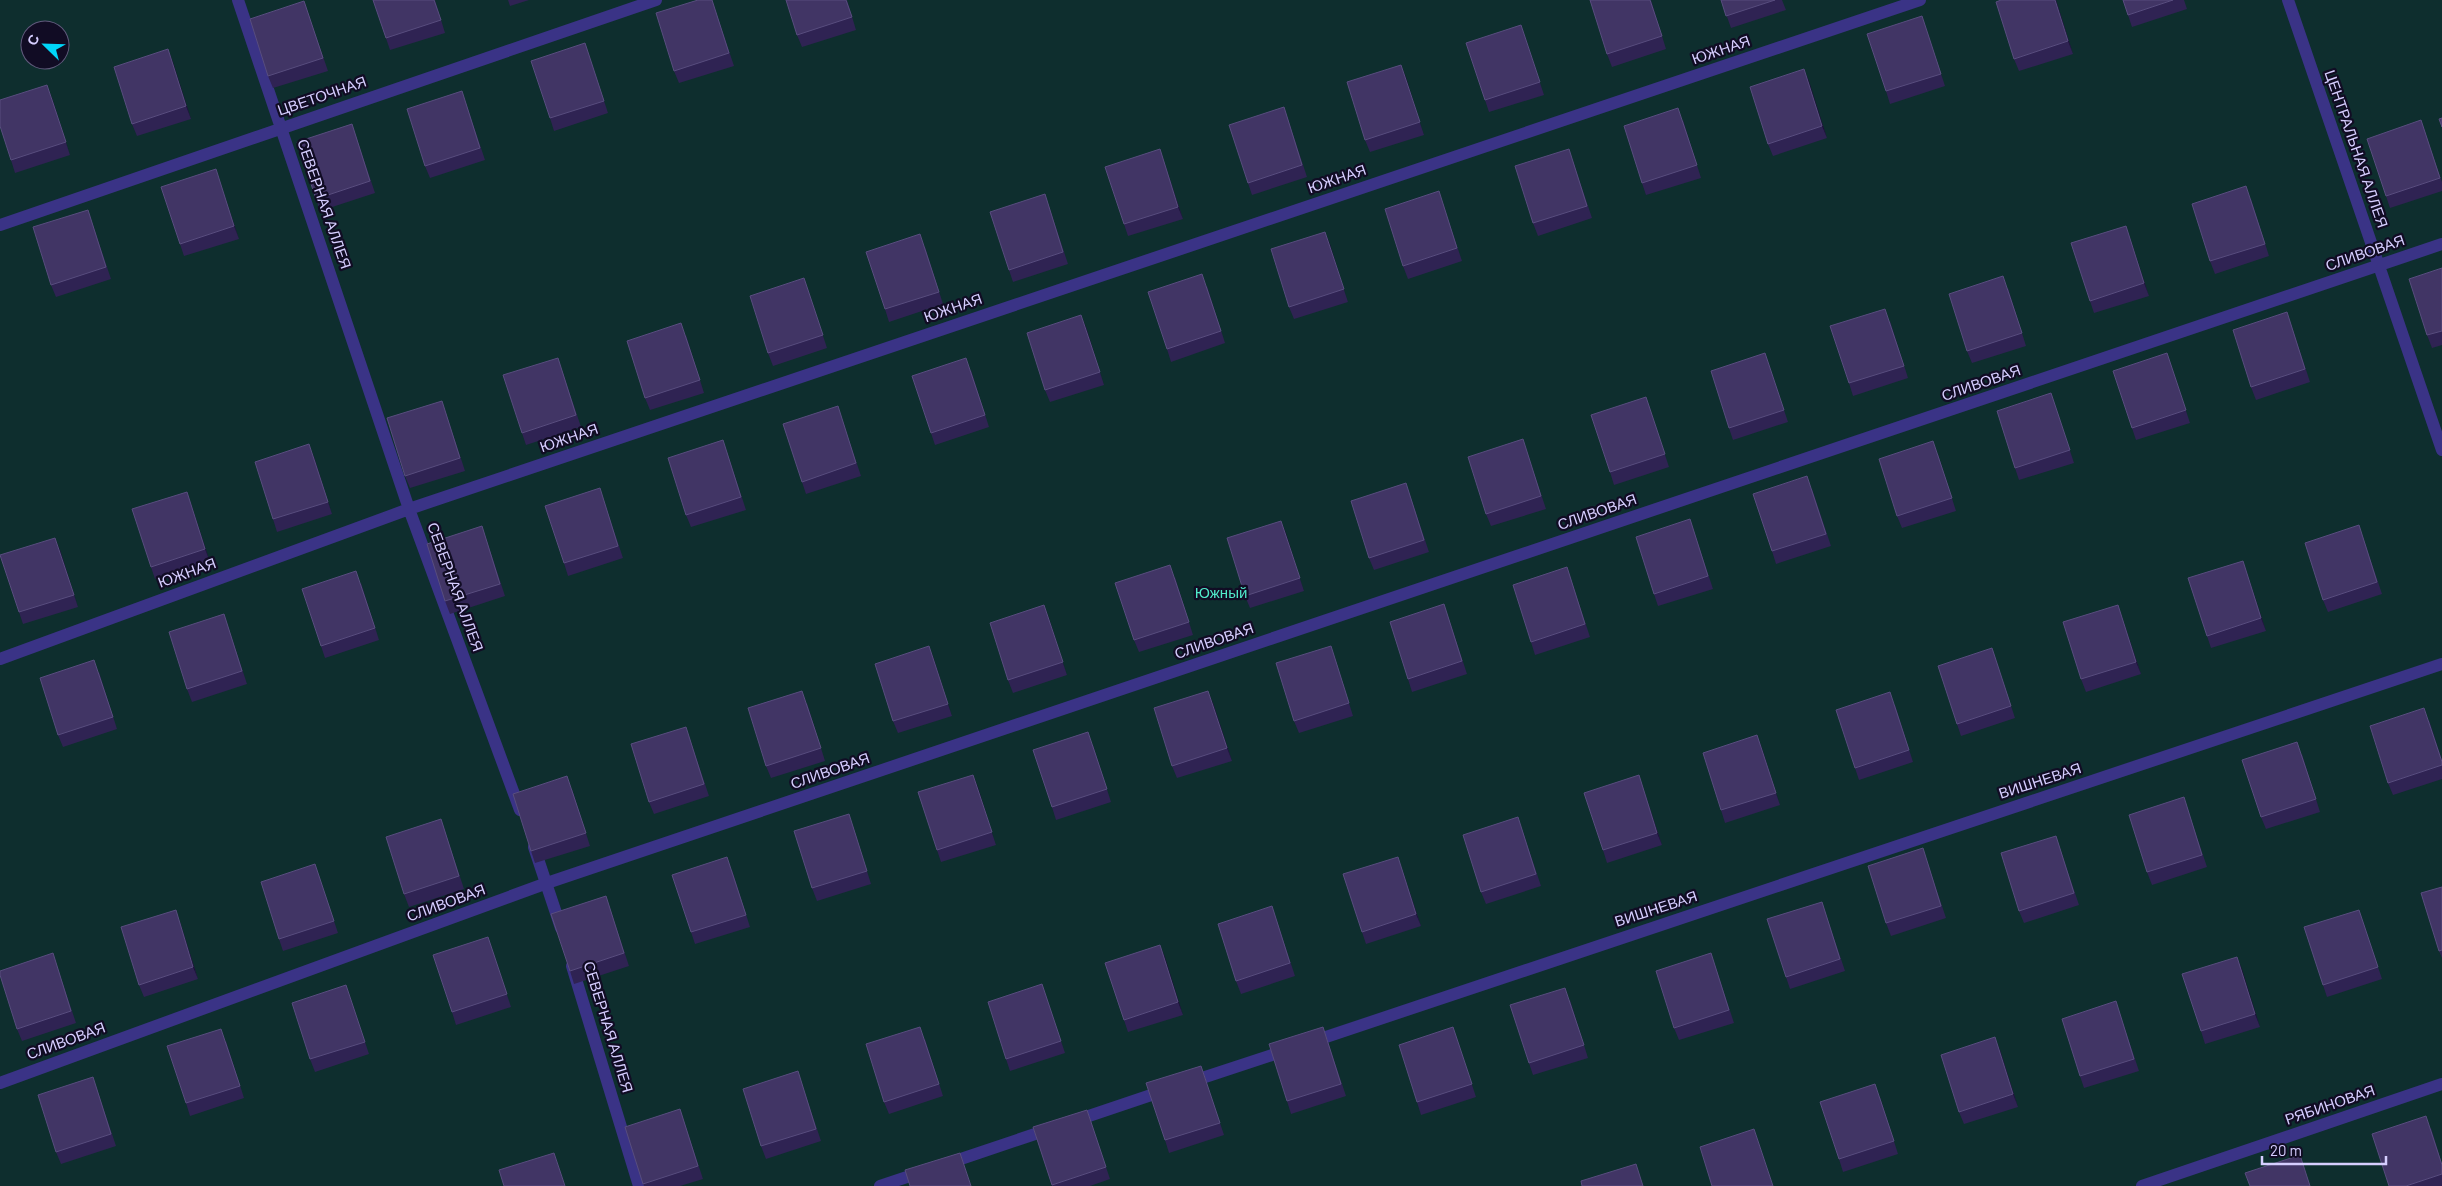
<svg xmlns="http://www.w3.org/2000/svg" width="2442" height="1186" viewBox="0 0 2442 1186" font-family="Barlow,sans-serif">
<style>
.green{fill:#0e2e2e;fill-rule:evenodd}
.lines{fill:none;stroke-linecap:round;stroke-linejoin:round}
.minor{stroke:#3a3386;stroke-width:12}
.wall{fill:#2f2353}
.shaded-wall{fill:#1b1238}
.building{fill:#413565;stroke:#584d7e}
.labels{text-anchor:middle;stroke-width:4.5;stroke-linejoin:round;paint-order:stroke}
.street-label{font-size:15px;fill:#d6ceff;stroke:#110c24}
.park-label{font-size:15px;fill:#50e9c9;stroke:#110c24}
</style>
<rect width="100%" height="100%" fill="#110c24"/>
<path class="green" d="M 0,0 L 2442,0 L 2442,1186 L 0,1186 ZM 30,30 L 60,30 L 60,60 L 30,60 Z"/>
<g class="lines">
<path class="minor" d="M 238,0 L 409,509 L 520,810
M 2288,0 L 2442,450
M 0,225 L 656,0
M 0,659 L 409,509 L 1920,0
M 534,847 L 561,928
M 572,966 L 639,1186
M 1311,1042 L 2442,664
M 1190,1082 L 1287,1050
M 0,1083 L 547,883 L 2442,244
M 1074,1121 L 1166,1090
M 946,1164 L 1050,1129
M 880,1186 L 922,1172
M 2142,1186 L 2442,1084"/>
</g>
<path class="wall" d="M 373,0 L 435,0 L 445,33 L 390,50 Z
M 508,0 L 529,0 L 510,6 Z
M 712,0 L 734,66 L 679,83 L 674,71 Z
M 847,0 L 856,30 L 802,47 L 797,35 Z
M 1651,0 L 1666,49 L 1612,67 L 1607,54 Z
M 1721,0 L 1782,0 L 1786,10 L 1731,28 Z
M 2001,0 L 2056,0 L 2073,54 L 2019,71 L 2014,59 Z
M 2123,0 L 2184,0 L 2187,9 L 2132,27 Z
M 304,1 L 328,71 L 273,88 L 268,76 Z
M 1922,16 L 1945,86 L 1890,104 L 1886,91 Z
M 1521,25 L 1544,95 L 1489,112 L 1485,100 Z
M 585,43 L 608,113 L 554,131 L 550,118 Z
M 168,49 L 191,119 L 137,136 L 132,124 Z
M 1401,65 L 1424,135 L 1370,152 L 1365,140 Z
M 1804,69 L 1827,138 L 1773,156 L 1768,144 Z
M 52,98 L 70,155 L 15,173 L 11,160 Z
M 466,103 L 485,160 L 430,178 L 425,166 Z
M 1284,107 L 1307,177 L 1252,195 L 1248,183 Z
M 1683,120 L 1701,178 L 1646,195 L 1642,183 Z
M 2421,120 L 2442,182 L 2442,191 L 2390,208 L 2386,196 Z
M 352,124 L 375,193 L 320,211 L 316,199 Z
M 1160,149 L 1183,219 L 1128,236 L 1124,224 Z
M 1573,161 L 1592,218 L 1538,236 L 1533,223 Z
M 220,182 L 239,239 L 184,256 L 180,244 Z
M 1045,194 L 1068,264 L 1013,282 L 1009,270 Z
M 2251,199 L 2269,256 L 2215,274 L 2210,261 Z
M 1443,204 L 1462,261 L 1408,279 L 1403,266 Z
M 88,210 L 111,279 L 56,297 L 51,285 Z
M 2126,226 L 2149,296 L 2094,313 L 2090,301 Z
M 1325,232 L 1348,302 L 1294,319 L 1289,307 Z
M 925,247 L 943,304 L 889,322 L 885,309 Z
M 2442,268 L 2442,345 L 2432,348 L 2427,335 Z
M 804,278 L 827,348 L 773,366 L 768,353 Z
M 1207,286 L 1225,343 L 1171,362 L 1167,349 Z
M 2008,288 L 2026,346 L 1972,363 L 1967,351 Z
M 1890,321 L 1908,378 L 1853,396 L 1849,383 Z
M 2291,324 L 2310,382 L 2256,400 L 2251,387 Z
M 1086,327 L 1104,385 L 1050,402 L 1045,390 Z
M 686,335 L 704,393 L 650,410 L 645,398 Z
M 1765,353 L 1788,422 L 1733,440 L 1729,428 Z
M 2167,353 L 2190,423 L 2136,440 L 2132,428 Z
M 562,370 L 581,427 L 526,445 L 522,433 Z
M 971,370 L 989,427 L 935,445 L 931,433 Z
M 2051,393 L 2074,463 L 2019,480 L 2015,468 Z
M 1646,397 L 1669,467 L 1614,485 L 1610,472 Z
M 446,413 L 465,471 L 410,488 L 405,476 Z
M 842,419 L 861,476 L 806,494 L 802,482 Z
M 727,452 L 746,510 L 691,527 L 686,515 Z
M 1527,452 L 1546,509 L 1491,526 L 1486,514 Z
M 1938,454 L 1956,511 L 1902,528 L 1897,516 Z
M 314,457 L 332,514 L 277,532 L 273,519 Z
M 1812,489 L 1831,546 L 1776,564 L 1772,551 Z
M 187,492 L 210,562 L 155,579 L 151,567 Z
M 1410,495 L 1429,552 L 1374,570 L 1369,558 Z
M 604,501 L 623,558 L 568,576 L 564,563 Z
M 1690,519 L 1713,589 L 1658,606 L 1654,594 Z
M 1281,521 L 1304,591 L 1250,608 L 1245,596 Z
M 482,526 L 505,596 L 450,614 L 445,601 Z
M 2363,537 L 2382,594 L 2328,612 L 2323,600 Z
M 60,550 L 78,607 L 23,624 L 19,612 Z
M 2243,561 L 2266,631 L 2211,648 L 2207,636 Z
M 1567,567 L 1590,637 L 1535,655 L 1531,642 Z
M 1175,577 L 1193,635 L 1139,652 L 1134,640 Z
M 361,583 L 379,640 L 325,658 L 321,646 Z
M 1044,605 L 1067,675 L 1013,693 L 1008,680 Z
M 2118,605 L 2141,674 L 2086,692 L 2081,679 Z
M 224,614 L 247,684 L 192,702 L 187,689 Z
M 1448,616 L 1467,674 L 1412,692 L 1408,679 Z
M 929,646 L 952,716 L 898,733 L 893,721 Z
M 1992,648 L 2015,718 L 1961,736 L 1957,724 Z
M 1335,658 L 1353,716 L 1299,733 L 1294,721 Z
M 99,672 L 117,729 L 63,747 L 58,735 Z
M 807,703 L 825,761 L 771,778 L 766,766 Z
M 1213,703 L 1232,761 L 1177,778 L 1172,766 Z
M 1895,705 L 1913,762 L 1859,780 L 1855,768 Z
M 2429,720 L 2442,760 L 2442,779 L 2393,795 L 2388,783 Z
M 1757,735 L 1780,805 L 1725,823 L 1721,810 Z
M 690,739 L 709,796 L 654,814 L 649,802 Z
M 1093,745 L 1111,802 L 1056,820 L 1052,807 Z
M 2302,754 L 2320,812 L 2266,829 L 2261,817 Z
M 973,775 L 996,845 L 941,862 L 937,850 Z
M 1639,775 L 1662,845 L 1607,863 L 1603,850 Z
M 572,789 L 590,846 L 535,863 L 531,851 Z
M 2188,810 L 2207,867 L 2152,885 L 2147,872 Z
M 441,819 L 464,889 L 409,907 L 404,894 Z
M 853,826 L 871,884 L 817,901 L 812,888 Z
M 1522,829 L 1541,886 L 1486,904 L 1481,892 Z
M 2056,836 L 2079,905 L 2024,923 L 2019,911 Z
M 1927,861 L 1946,918 L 1891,936 L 1886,923 Z
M 315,864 L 338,933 L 283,951 L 279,939 Z
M 1402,869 L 1421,926 L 1366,944 L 1362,932 Z
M 732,870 L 750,927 L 695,944 L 691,932 Z
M 2442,887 L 2442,958 L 2439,951 Z
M 606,896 L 629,966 L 574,984 L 570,971 Z
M 1822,902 L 1845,971 L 1790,989 L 1786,977 Z
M 1272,906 L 1295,976 L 1241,994 L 1236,981 Z
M 2359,910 L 2382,979 L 2327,997 L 2323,985 Z
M 180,922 L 198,979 L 144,997 L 139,985 Z
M 488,937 L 511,1007 L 456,1025 L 452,1012 Z
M 1160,945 L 1183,1015 L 1128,1032 L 1124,1020 Z
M 2237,957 L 2260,1027 L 2205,1044 L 2201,1031 Z
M 1715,965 L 1734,1023 L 1679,1040 L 1674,1028 Z
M 57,966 L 76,1023 L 22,1041 L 17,1029 Z
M 1042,984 L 1065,1053 L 1010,1071 L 1006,1059 Z
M 346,985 L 369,1054 L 315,1072 L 310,1059 Z
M 1570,1000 L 1588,1058 L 1533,1075 L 1529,1063 Z
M 2120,1014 L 2139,1071 L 2084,1088 L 2080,1076 Z
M 1323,1027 L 1346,1096 L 1291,1114 L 1287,1101 Z
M 1453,1027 L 1476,1097 L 1421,1115 L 1417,1102 Z
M 925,1039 L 943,1096 L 889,1114 L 884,1102 Z
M 226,1041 L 244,1098 L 190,1116 L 186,1103 Z
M 2000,1050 L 2018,1107 L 1964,1124 L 1959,1112 Z
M 1201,1066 L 1224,1135 L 1169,1153 L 1165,1140 Z
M 802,1084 L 821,1141 L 766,1159 L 761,1146 Z
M 97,1089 L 116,1146 L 61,1164 L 56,1152 Z
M 1880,1097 L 1898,1154 L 1843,1172 L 1839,1159 Z
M 680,1109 L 703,1179 L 680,1186 L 644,1186 L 643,1184 Z
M 1087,1110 L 1110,1179 L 1090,1186 L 1052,1186 L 1033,1127 Z
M 2431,1128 L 2442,1164 L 2442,1186 L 2389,1186 Z"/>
<path class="shaded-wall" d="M 2055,0 L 2056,0 L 2073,54 L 2068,41 Z
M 168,49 L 173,62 L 191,119 L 186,106 Z
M 1401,65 L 1406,77 L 1424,135 L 1420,122 Z
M 1804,69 L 1809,81 L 1827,138 L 1822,126 Z
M 47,85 L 52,98 L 70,155 L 66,142 Z
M 1160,149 L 1164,162 L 1183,219 L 1178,207 Z
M 216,169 L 220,182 L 239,239 L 234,226 Z
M 2126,226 L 2130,238 L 2149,296 L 2144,283 Z
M 1325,232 L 1330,244 L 1348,302 L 1344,289 Z
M 1081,315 L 1086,327 L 1104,385 L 1100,372 Z
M 309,444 L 314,457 L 332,514 L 328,502 Z
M 187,492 L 191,504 L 210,562 L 205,549 Z
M 1281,521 L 1286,533 L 1304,591 L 1300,578 Z
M 55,538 L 60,550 L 78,607 Z
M 2243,561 L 2247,573 L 2266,631 L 2261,618 Z
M 1044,605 L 1049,618 L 1067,675 L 1063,662 Z
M 2118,605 L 2141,674 L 2136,662 Z
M 929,646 L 934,659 L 952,716 L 948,704 Z
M 1208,691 L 1213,703 L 1232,761 L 1227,748 Z
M 1757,735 L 1762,748 L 1780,805 L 1776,793 Z
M 973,775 L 978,787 L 996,845 L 992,832 Z
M 1639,775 L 1643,788 L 1662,845 L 1657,833 Z
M 1398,857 L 1421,926 L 1416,914 Z
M 176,910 L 180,922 L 198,979 L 193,967 Z
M 1160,945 L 1165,957 L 1183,1015 L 1178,1002 Z
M 2237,957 L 2242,969 L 2260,1027 L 2255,1014 Z
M 1995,1037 L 2000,1050 L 2018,1107 L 2013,1094 Z"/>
<path class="building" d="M 373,0 L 434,0 L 441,20 L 386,38 Z
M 698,0 L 712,0 L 729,53 L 674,71 L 656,13 Z
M 786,0 L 846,0 L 852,17 L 797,35 Z
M 1590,0 L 1650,0 L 1662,36 L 1607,54 Z
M 1721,0 L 1775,0 L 1726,16 Z
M 2001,0 L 2055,0 L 2068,41 L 2014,59 L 1996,2 Z
M 2123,0 L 2173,0 L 2128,15 Z
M 304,1 L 323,58 L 268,76 L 250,19 Z
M 1922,16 L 1941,74 L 1886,91 L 1867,34 Z
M 1521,25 L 1540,82 L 1485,100 L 1466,43 Z
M 585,43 L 604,101 L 550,118 L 531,61 Z
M 168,49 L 186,106 L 132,124 L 114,67 Z
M 1401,65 L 1420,122 L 1365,140 L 1347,82 Z
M 1804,69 L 1822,126 L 1768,144 L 1750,87 Z
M 47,85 L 66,142 L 11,160 L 0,126 L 0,100 Z
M 462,91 L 480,148 L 425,166 L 407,109 Z
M 1284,107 L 1302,165 L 1248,183 L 1229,125 Z
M 1678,108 L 1697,165 L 1642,183 L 1624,126 Z
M 2442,118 L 2442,127 L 2439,119 Z
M 2421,120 L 2440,178 L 2386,196 L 2367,139 Z
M 352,124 L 370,181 L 316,199 L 297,142 Z
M 1160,149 L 1178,207 L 1124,224 L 1105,167 Z
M 1569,149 L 1587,206 L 1533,223 L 1515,166 Z
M 216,169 L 234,226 L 180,244 L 161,187 Z
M 2246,186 L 2265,244 L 2210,261 L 2192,204 Z
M 1439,191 L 1457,248 L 1403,266 L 1385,209 Z
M 1045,194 L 1063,252 L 1009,270 L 990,212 Z
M 88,210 L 106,267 L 51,285 L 33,227 Z
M 2126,226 L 2144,283 L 2090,301 L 2071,243 Z
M 1325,232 L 1344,289 L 1289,307 L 1271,249 Z
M 920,234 L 939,292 L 885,309 L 866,252 Z
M 2442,268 L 2442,331 L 2427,335 L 2409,279 Z
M 1202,274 L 1221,331 L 1167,349 L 1148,292 Z
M 2003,276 L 2022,333 L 1967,351 L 1949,294 Z
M 804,278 L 823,335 L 768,353 L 750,296 Z
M 1885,309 L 1904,366 L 1849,383 L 1830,326 Z
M 2287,312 L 2305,369 L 2251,387 L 2233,330 Z
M 1081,315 L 1100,372 L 1045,390 L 1027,333 Z
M 681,323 L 700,380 L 645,398 L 627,341 Z
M 1765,353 L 1784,410 L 1729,428 L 1711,371 Z
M 2167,353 L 2186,410 L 2132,428 L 2113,371 Z
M 558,358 L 576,415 L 522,433 L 503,375 Z
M 966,358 L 985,415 L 931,433 L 912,376 Z
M 2051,393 L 2070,450 L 2015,468 L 1997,411 Z
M 1646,397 L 1665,454 L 1610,472 L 1591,415 Z
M 442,401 L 460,458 L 405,476 L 387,418 Z
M 838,406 L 856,463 L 802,482 L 783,424 Z
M 1523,439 L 1541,496 L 1486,514 L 1468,457 Z
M 723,440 L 741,497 L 686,515 L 668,458 Z
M 1933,441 L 1952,498 L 1897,516 L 1879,459 Z
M 309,444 L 328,502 L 273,519 L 255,462 Z
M 1807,476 L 1826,534 L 1772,551 L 1753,494 Z
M 1406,483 L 1424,540 L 1369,558 L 1351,501 Z
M 600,488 L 618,546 L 564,563 L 545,506 Z
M 187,492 L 205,549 L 151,567 L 132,509 Z
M 1690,519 L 1708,576 L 1654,594 L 1636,537 Z
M 1281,521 L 1300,578 L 1245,596 L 1227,538 Z
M 2359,525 L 2377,582 L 2323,600 L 2305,543 Z
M 482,526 L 500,584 L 445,601 L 427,544 Z
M 55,538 L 74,595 L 19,612 L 0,555 Z
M 2243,561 L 2261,618 L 2207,636 L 2188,578 Z
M 1170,565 L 1189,622 L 1134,640 L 1115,583 Z
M 1567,567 L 1585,624 L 1531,642 L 1513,585 Z
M 356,571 L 375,628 L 321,646 L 302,589 Z
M 1444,604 L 1462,661 L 1408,679 L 1390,622 Z
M 1044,605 L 1063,662 L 1008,680 L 990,623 Z
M 2118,605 L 2136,662 L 2081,679 L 2063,622 Z
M 224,614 L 242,671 L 187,689 L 169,632 Z
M 929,646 L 948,704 L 893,721 L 875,664 Z
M 1331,646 L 1349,703 L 1294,721 L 1276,663 Z
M 1992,648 L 2011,706 L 1957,724 L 1938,666 Z
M 94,660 L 113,717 L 58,735 L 40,678 Z
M 802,691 L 821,748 L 766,766 L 748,708 Z
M 1208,691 L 1227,748 L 1172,766 L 1154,708 Z
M 1890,692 L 1909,750 L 1855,768 L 1836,710 Z
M 2424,708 L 2442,762 L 2442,765 L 2388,783 L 2370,726 Z
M 686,727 L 704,784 L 649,802 L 631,744 Z
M 1088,732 L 1107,789 L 1052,807 L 1033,750 Z
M 1757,735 L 1776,793 L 1721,810 L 1703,753 Z
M 2297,742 L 2316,799 L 2261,817 L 2242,760 Z
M 973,775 L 992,832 L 937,850 L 918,792 Z
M 1639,775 L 1657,833 L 1603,850 L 1584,793 Z
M 567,776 L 586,833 L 531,851 L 513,794 Z
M 2184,797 L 2202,855 L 2147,872 L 2129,815 Z
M 849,814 L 867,871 L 812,888 L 794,831 Z
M 1518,817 L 1536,874 L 1481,892 L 1463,835 Z
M 441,819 L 459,876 L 404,894 L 386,837 Z
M 2056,836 L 2074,893 L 2019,911 L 2001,853 Z
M 1923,848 L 1941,906 L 1886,923 L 1868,866 Z
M 727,857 L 746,915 L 691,932 L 672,875 Z
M 1398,857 L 1416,914 L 1362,932 L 1343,874 Z
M 315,864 L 334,921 L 279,939 L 261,882 Z
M 2442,887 L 2442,950 L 2439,951 L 2421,893 Z
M 606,896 L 624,953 L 570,971 L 551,914 Z
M 1822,902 L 1840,959 L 1786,977 L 1767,919 Z
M 1272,906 L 1290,963 L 1236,981 L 1218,924 Z
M 176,910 L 193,967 L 139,985 L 121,927 Z
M 2359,910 L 2378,967 L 2323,985 L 2304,927 Z
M 488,937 L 507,994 L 452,1012 L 433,955 Z
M 1160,945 L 1178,1002 L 1124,1020 L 1105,963 Z
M 53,953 L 71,1011 L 17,1029 L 0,975 L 0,971 Z
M 1711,953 L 1729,1010 L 1674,1028 L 1656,971 Z
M 2237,957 L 2255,1014 L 2201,1031 L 2182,974 Z
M 1042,984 L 1061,1041 L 1006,1059 L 988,1002 Z
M 346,985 L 365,1042 L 310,1059 L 292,1003 Z
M 1565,988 L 1584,1045 L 1529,1063 L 1510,1005 Z
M 2116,1001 L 2134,1059 L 2080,1076 L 2062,1019 Z
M 920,1027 L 939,1084 L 884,1102 L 866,1044 Z
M 1323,1027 L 1341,1084 L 1287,1101 L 1269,1044 Z
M 1453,1027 L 1472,1084 L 1417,1102 L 1399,1045 Z
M 221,1029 L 240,1086 L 186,1103 L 167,1046 Z
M 1995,1037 L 2013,1094 L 1959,1112 L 1941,1055 Z
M 1201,1066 L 1220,1123 L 1165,1140 L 1146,1083 Z
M 798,1071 L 816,1129 L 761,1146 L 743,1089 Z
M 93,1077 L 111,1134 L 56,1152 L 38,1095 Z
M 1875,1084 L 1894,1141 L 1839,1159 L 1820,1102 Z
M 680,1109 L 698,1166 L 643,1184 L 625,1127 Z
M 1087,1110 L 1106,1167 L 1052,1185 L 1033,1127 Z
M 2426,1116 L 2442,1165 L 2442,1174 L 2406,1186 L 2389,1186 L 2372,1134 Z
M 1754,1129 L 1773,1186 L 1712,1186 L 1700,1147 Z
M 554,1153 L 565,1186 L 504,1186 L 499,1170 Z
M 960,1153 L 971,1186 L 910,1186 L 905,1170 Z
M 2300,1155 L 2310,1186 L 2250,1186 L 2245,1173 Z
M 1636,1164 L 1643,1186 L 1582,1186 L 1581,1181 Z"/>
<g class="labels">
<g class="street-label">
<text transform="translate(1721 50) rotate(-19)" y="5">ЮЖНАЯ</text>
<text transform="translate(322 96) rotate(-19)" y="5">ЦВЕТОЧНАЯ</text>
<text transform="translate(2356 149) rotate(71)" y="5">ЦЕНТРАЛЬНАЯ АЛЛЕЯ</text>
<text transform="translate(1337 179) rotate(-19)" y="5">ЮЖНАЯ</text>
<text transform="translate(324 204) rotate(71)" y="5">СЕВЕРНАЯ АЛЛЕЯ</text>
<text transform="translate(2365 253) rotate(-19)" y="5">СЛИВОВАЯ</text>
<text transform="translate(953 308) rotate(-19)" y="5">ЮЖНАЯ</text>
<text transform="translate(1981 383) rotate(-19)" y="5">СЛИВОВАЯ</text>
<text transform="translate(569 438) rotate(-19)" y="5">ЮЖНАЯ</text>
<text transform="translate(1597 512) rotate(-19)" y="5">СЛИВОВАЯ</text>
<text transform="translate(187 573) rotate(-20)" y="5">ЮЖНАЯ</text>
<text transform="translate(455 587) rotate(70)" y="5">СЕВЕРНАЯ АЛЛЕЯ</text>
<text transform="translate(1214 641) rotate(-19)" y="5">СЛИВОВАЯ</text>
<text transform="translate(830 771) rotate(-19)" y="5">СЛИВОВАЯ</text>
<text transform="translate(2040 781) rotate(-18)" y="5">ВИШНЕВАЯ</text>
<text transform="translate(446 903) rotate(-20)" y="5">СЛИВОВАЯ</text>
<text transform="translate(1656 909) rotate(-18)" y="5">ВИШНЕВАЯ</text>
<text transform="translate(608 1027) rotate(73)" y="5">СЕВЕРНАЯ АЛЛЕЯ</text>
<text transform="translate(66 1041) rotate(-20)" y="5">СЛИВОВАЯ</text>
<text transform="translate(2330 1105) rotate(-19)" y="5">РЯБИНОВАЯ</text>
</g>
<g class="park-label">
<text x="1221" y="598">Южный</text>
</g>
</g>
<g transform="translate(45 45) rotate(293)"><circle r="24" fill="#110c24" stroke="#605a7c"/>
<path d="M0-4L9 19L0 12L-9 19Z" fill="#00d6f9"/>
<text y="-8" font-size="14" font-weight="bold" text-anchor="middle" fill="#d6ceff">С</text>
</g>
<path d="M2262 1156v8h124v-8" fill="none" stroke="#d6ceff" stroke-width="2.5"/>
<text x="2270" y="1156" font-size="15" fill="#d6ceff" stroke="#110c24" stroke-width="4" paint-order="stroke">20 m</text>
</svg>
